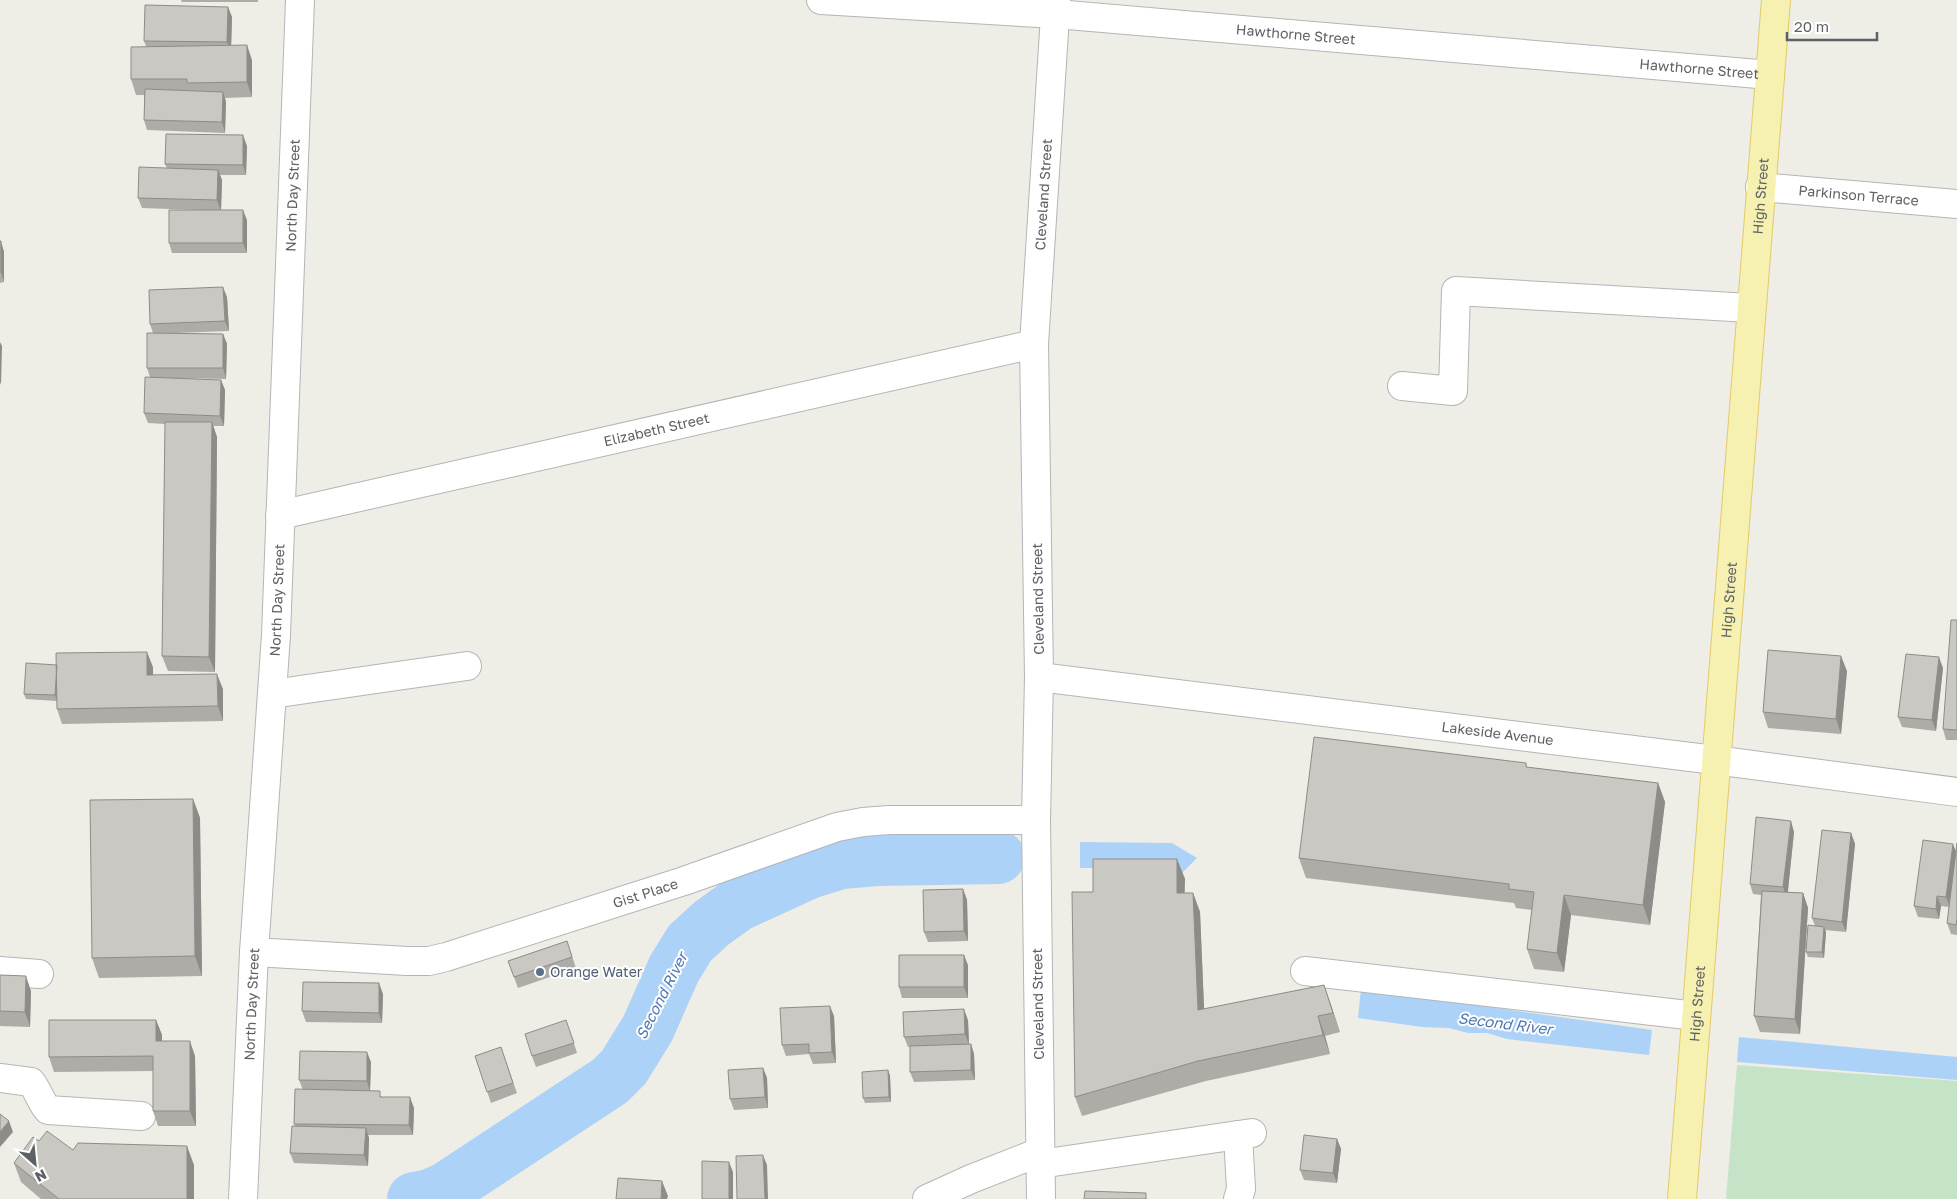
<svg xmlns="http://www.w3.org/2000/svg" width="1957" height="1199" viewBox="0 0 1957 1199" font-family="'Golos Text',sans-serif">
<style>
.green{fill:#c4e3c7}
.water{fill:#add2f7}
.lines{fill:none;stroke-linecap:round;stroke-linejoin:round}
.river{stroke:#add2f7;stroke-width:54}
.minor-casing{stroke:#b3b5b9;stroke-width:30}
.major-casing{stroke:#e4ca68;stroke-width:30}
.minor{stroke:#fff;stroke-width:28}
.major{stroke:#f7f1b1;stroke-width:28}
.wall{fill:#aeaca7}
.shaded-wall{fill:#8d8c88}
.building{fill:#cac8c2;stroke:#8d8c88}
.service-dot{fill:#5c6f8a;stroke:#fff;stroke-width:2}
.labels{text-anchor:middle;stroke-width:4;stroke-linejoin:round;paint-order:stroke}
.street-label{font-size:14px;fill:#5d6064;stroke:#fff}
.service-label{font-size:14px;fill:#4e5e75;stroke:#fff;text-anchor:start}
.water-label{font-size:15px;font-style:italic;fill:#4e77b1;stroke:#fff}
</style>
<rect width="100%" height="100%" fill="#eeede6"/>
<path class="green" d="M 1737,1065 L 1957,1081 L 1957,1199 L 1726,1199 Z"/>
<path class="water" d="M 1080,842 L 1172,843 L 1197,858 L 1180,875 L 1169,868 L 1080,868 Z
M 1361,989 L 1652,1030 L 1649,1055 L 1507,1039 L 1487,1033 L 1468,1033 L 1449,1028 L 1422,1027 L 1358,1018 Z
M 1739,1037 L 1957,1057 L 1957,1080 L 1737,1062 Z"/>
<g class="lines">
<path class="river" d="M 414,1199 L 430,1196 L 446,1189 L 610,1081 L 624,1067 L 648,1028 L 674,969 L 690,943 L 712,923 L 737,905 L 809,872 L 841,862 L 877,859 L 998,857"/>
<g class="minor-casing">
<g id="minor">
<path id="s1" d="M 821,0 L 1056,14 L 1770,75"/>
<path id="s2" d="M 1760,187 L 1957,204"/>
<path d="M 1402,386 L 1453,391 L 1456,291 L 1750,308"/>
<path id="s3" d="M 280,515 L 1034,344"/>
<path id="s4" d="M 1039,677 L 1715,760 L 1957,792"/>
<path d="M 272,694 L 467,666"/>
<path id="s5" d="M 254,952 L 407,961 L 429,961 L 446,957 L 684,881 L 837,827 L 863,822 L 889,820 L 1036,820"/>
<path d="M 0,971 L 39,974"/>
<path d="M 1305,971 L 1696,1016"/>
<path d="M 0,1078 L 31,1082 C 39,1092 40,1101 48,1110 L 141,1116"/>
<path d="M 1040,1164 L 1252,1133"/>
<path id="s6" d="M 243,1199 L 254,952 L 276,635 L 300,0"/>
<path d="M 927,1199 L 971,1179 L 1040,1152"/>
<path id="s7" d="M 1041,1199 L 1036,820 L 1039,677 L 1034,344 L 1056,0"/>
<path d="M 1238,1199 L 1241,1189 L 1238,1135"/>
</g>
</g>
<g class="major-casing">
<g id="major">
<path id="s8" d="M 1682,1199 L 1776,0"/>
</g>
</g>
<use href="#minor" class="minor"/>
<use href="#major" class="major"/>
</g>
<path class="wall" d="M 181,0 L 258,0 L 258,2 L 182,2 Z
M 228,7 L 232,17 L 231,45 L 252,60 L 252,97 L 225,98 L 226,102 L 225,133 L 147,130 L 144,120 L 144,95 L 136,95 L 131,79 L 146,46 L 144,41 Z
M 247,146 L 246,175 L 220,175 L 222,180 L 221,210 L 247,220 L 247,253 L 172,253 L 169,243 L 198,210 L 142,208 L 138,198 L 167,168 L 165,164 Z
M 0,241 L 4,252 L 4,282 L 0,283 Z
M 227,297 L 229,331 L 176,333 L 223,334 L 227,344 L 226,379 L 178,378 L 221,380 L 225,390 L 224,426 L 213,426 L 217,437 L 215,672 L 168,671 L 162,656 L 165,424 L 148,423 L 144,413 L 150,377 L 147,368 L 153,333 L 150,324 Z
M 1957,620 L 1957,740 L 1946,740 L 1943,729 Z
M 56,665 L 153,667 L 153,675 L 223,689 L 223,721 L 62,724 L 57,709 L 57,701 L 26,699 L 24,694 Z
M 1943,668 L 1936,731 L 1902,727 L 1898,717 Z
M 1847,671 L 1841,734 L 1768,728 L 1763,712 Z
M 1526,763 L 1527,767 L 1658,783 L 1665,802 L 1650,925 L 1571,915 L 1564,972 L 1534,969 L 1527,949 L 1532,910 L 1516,908 L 1514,903 L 1306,878 L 1299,858 Z
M 193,799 L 200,818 L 202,976 L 99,978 L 92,958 Z
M 1794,832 L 1788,892 L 1803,893 L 1808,908 L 1800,1034 L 1760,1032 L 1754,1016 L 1761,895 L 1753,894 L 1750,884 Z
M 1851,833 L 1855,844 L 1846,932 L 1825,930 L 1826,932 L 1824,958 L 1808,957 L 1806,952 L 1815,926 L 1812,918 Z
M 1957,843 L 1957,935 L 1951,934 L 1947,923 L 1949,907 L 1941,906 L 1939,919 L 1918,917 L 1914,906 L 1956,851 Z
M 1177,859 L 1185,879 L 1184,893 L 1193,893 L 1200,912 L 1204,1009 L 1324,985 L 1340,1032 L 1325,1036 L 1330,1054 L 1206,1081 L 1082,1116 L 1075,1097 L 1093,892 Z
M 963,889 L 967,900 L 968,941 L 928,942 L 924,932 Z
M 567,941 L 576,968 L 518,988 L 508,961 Z
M 968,965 L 968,998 L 902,998 L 899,987 Z
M 0,975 L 31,991 L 30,1027 L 0,1026 Z
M 383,994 L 382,1023 L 306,1022 L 302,1011 Z
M 834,1016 L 836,1063 L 813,1064 L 809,1054 L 786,1056 L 782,1045 Z
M 156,1020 L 162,1035 L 162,1041 L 195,1056 L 196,1126 L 158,1126 L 153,1111 L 153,1071 L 54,1072 L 49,1057 Z
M 968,1020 L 969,1044 L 971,1044 L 974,1054 L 975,1080 L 914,1082 L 910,1072 L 910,1047 L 908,1047 L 904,1037 Z
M 570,1031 L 577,1053 L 536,1067 L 532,1056 Z
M 501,1047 L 517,1093 L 491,1103 L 475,1056 Z
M 371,1062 L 370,1090 L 382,1097 L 414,1108 L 413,1135 L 368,1135 L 369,1138 L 368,1166 L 294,1163 L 290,1153 L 295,1126 L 294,1124 L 303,1090 L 299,1080 Z
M 763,1068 L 767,1078 L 768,1108 L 734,1110 L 730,1099 Z
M 888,1070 L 890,1076 L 891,1102 L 865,1103 L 863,1098 Z
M 1337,1139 L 1341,1149 L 1337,1183 L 1304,1180 L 1300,1170 Z
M 39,1141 L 73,1150 L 194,1165 L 194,1199 L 41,1199 L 21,1182 L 14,1163 Z"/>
<path class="shaded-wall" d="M 228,7 L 232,17 L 231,52 L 227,42 Z
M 247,45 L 252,60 L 252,97 L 247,82 Z
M 223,92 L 226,102 L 225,133 L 222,122 Z
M 243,135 L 247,146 L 246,175 L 243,165 Z
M 218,170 L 222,180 L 221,211 L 217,200 Z
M 243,210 L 247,220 L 247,253 L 243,243 Z
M 1,241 L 4,252 L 4,282 L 1,272 Z
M 223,287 L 227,297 L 229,331 L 225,321 Z
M 223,334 L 227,344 L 226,379 L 223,368 Z
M 0,342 L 2,346 L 1,385 L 0,382 Z
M 221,380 L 225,390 L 224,426 L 220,416 Z
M 212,422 L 217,437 L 215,672 L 209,657 Z
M 147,652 L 153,667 L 153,690 L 147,675 Z
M 1841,656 L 1847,671 L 1841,734 L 1836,719 Z
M 1939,657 L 1943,668 L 1936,731 L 1932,720 Z
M 57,665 L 57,701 L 55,695 Z
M 217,674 L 223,689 L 223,721 L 218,706 Z
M 1658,783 L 1665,802 L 1650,925 L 1643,905 Z
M 193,799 L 200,818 L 202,976 L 195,956 Z
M 1791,821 L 1794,832 L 1787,898 L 1783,887 Z
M 1851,833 L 1855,844 L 1846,932 L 1842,922 Z
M 1953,844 L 1957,854 L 1950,907 L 1946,897 Z
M 1177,859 L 1185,879 L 1184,913 L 1177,893 Z
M 963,889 L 967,900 L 968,941 L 964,931 Z
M 1193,893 L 1200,912 L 1205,1030 L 1198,1010 Z
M 1803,893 L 1808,908 L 1800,1034 L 1795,1019 Z
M 1564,895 L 1571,915 L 1564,972 L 1557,953 Z
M 1937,896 L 1941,906 L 1939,919 L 1936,909 Z
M 1824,927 L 1826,932 L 1824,958 L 1822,952 Z
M 964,955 L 968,965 L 968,998 L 964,987 Z
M 26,976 L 31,991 L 30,1027 L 25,1012 Z
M 379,983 L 383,994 L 382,1023 L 379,1013 Z
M 1324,985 L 1331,1005 L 1340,1032 L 1333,1013 Z
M 830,1006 L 834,1016 L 836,1063 L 832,1052 Z
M 964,1009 L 968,1020 L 969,1045 L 965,1034 Z
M 1318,1016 L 1325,1036 L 1330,1054 L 1323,1035 Z
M 156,1020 L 162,1035 L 162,1057 L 156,1041 Z
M 190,1041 L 195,1056 L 196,1126 L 190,1111 Z
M 971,1044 L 974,1054 L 975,1080 L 971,1070 Z
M 367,1052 L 371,1062 L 370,1092 L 367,1081 Z
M 763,1068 L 767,1078 L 768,1108 L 765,1097 Z
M 888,1070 L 890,1076 L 891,1102 L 889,1097 Z
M 410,1097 L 414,1108 L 413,1135 L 409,1125 Z
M 9,1121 L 13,1132 L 0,1147 L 0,1132 Z
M 366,1128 L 369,1138 L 368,1166 L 364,1155 Z
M 1337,1139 L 1341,1149 L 1337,1183 L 1333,1173 Z
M 187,1146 L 194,1165 L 194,1199 L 187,1199 Z
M 763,1155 L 767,1165 L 768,1199 L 765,1199 Z
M 729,1162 L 733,1172 L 733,1199 L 729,1199 Z
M 662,1181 L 668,1196 L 667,1199 L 661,1199 Z"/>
<path class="building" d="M 145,5 L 228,7 L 227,42 L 144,41 Z
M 247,45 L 247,82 L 187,83 L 187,79 L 131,79 L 131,47 Z
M 145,89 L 223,92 L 222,122 L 144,120 Z
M 166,134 L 243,135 L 243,165 L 165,164 Z
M 139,167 L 218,170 L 217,200 L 138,198 Z
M 169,210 L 243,210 L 243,243 L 169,243 Z
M 0,241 L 1,241 L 1,272 L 0,272 Z
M 223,287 L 225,321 L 150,324 L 149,290 Z
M 147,333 L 223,334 L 223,368 L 147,368 Z
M 145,377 L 221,380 L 220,416 L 144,413 Z
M 165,422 L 212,422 L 209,657 L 162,656 Z
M 1951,620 L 1957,620 L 1957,730 L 1943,729 Z
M 1768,650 L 1841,656 L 1836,719 L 1763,712 Z
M 147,652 L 147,675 L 217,674 L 218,706 L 57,709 L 56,653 Z
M 1906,654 L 1939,657 L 1932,720 L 1898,717 Z
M 26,663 L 57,665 L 55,695 L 24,694 Z
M 1314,737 L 1526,763 L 1526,767 L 1658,783 L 1643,905 L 1564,895 L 1557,953 L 1527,949 L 1534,892 L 1509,889 L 1509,884 L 1299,858 Z
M 193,799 L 195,956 L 92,958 L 90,800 Z
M 1756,817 L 1791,821 L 1783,887 L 1750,884 Z
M 1822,830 L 1851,833 L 1842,922 L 1812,918 Z
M 1923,840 L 1953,844 L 1946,897 L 1937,896 L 1936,909 L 1914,906 Z
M 1957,843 L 1957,919 L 1956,925 L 1947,923 Z
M 1093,859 L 1177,859 L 1177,893 L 1193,893 L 1198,1010 L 1324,985 L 1333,1013 L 1318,1016 L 1323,1035 L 1198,1061 L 1075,1097 L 1072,892 L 1093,892 Z
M 963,889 L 964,931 L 924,932 L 923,890 Z
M 1762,891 L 1803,893 L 1795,1019 L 1754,1016 Z
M 1808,925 L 1824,927 L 1822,952 L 1806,952 Z
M 567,941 L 572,957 L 514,977 L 508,961 Z
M 899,955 L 964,955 L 964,987 L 899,987 Z
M 0,975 L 26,976 L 25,1012 L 0,1011 Z
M 303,982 L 379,983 L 379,1013 L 302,1011 Z
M 830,1006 L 832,1052 L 809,1053 L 809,1044 L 782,1045 L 780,1008 Z
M 964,1009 L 965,1034 L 904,1037 L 903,1012 Z
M 49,1020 L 156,1020 L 156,1041 L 190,1041 L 190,1111 L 153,1111 L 153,1056 L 49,1057 Z
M 566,1020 L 574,1043 L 532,1056 L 525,1034 Z
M 971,1044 L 971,1070 L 910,1072 L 910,1046 Z
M 501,1047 L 513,1083 L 487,1092 L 475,1056 Z
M 300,1051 L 367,1052 L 367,1081 L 299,1080 Z
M 763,1068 L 765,1097 L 730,1099 L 728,1070 Z
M 888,1070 L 889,1097 L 863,1098 L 862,1072 Z
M 295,1089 L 380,1091 L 380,1097 L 410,1097 L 409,1125 L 294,1124 Z
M 0,1114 L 9,1121 L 0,1132 Z
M 292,1126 L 366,1128 L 364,1155 L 290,1153 Z
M 47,1131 L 73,1150 L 78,1143 L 187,1146 L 187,1199 L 59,1199 L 14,1163 L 33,1137 L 39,1141 Z
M 1304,1135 L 1337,1139 L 1333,1173 L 1300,1170 Z
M 763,1155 L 765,1199 L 737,1199 L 736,1156 Z
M 702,1161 L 729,1162 L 729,1199 L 702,1199 Z
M 618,1178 L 662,1181 L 661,1199 L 616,1199 Z
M 1085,1191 L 1146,1193 L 1146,1199 L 1084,1199 Z"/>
<circle class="service-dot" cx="540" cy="972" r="5"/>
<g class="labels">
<g class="street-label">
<text dy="5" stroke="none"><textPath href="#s1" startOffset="476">Hawthorne Street</textPath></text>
<text dy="5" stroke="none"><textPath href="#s1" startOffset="881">Hawthorne Street</textPath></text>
<text dy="5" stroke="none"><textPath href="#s7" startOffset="1005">Cleveland Street</textPath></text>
<text dy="5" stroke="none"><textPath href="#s6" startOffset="1005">North Day Street</textPath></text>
<text dy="5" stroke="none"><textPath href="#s2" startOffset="99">Parkinson Terrace</textPath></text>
<text dy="5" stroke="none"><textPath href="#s8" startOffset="1006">High Street</textPath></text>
<text dy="5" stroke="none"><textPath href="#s3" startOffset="386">Elizabeth Street</textPath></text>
<text transform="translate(1038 599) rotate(-91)" y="5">Cleveland Street</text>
<text dy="5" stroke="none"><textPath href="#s8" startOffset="601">High Street</textPath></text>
<text dy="5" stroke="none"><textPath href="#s6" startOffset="600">North Day Street</textPath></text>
<text dy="5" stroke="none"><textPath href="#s4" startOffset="462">Lakeside Avenue</textPath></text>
<text dy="5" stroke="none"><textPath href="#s5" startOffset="402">Gist Place</textPath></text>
<text dy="5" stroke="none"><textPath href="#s8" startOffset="196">High Street</textPath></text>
<text dy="5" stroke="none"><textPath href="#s6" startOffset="195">North Day Street</textPath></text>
<text transform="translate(1038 1004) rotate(-91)" y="5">Cleveland Street</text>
</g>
<g class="service-label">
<text x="550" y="977">Orange Water</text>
</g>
<g class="water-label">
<text transform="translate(662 996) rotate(-63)" y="5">Second River</text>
<text transform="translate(1505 1024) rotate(7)" y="5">Second River</text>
</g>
</g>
<g transform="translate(35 1164) rotate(153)" stroke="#ffffff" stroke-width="4" paint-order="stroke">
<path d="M0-4L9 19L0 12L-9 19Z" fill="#5d6064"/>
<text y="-8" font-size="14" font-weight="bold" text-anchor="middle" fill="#5d6064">N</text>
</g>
<path d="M1787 32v8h90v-8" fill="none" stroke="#5d6064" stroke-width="2.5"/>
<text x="1794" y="32" font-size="15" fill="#5d6064" stroke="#ffffff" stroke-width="4" paint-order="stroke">20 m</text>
</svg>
